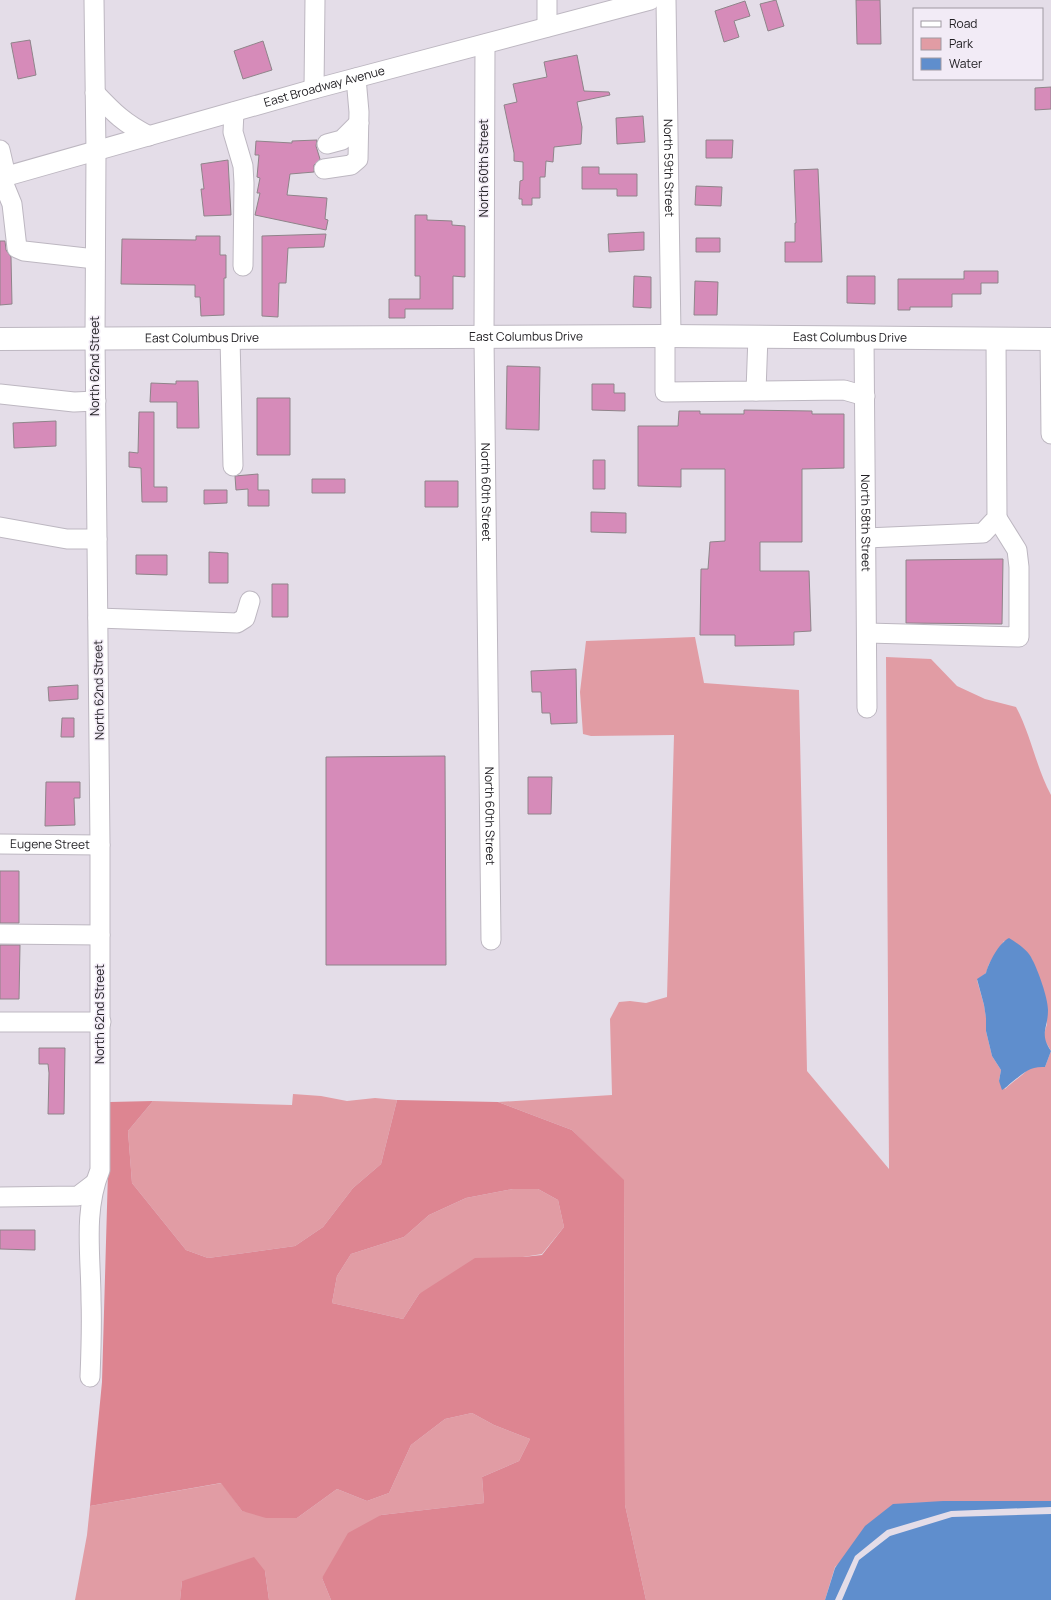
<svg xmlns="http://www.w3.org/2000/svg" width="1051" height="1600" viewBox="0 0 1051 1600" font-family="Manrope,sans-serif">
<style>
.green{fill:#e19ca4}
.forest{fill:#dd8591;fill-rule:evenodd}
.water{fill:#5f8ecd}
.building{fill:#d68bb9;stroke:#8f848a}
.lines{fill:none;stroke-linecap:round;stroke-linejoin:round}
.minor-casing{stroke:#bdb7c1;stroke-width:21}
.major-casing{stroke:#bdb7c1;stroke-width:24}
.minor{stroke:#fff;stroke-width:19}
.major{stroke:#fff;stroke-width:22}
.labels{text-anchor:middle;stroke-width:3;stroke-linejoin:round;paint-order:stroke}
.street-label{font-size:12px;fill:#222024;stroke:#f2ebf6}
</style>
<rect width="100%" height="100%" fill="#e4dde8"/>
<path class="green" d="M 695,637 L 704,683 L 799,690 L 807,1071 L 889,1169 L 886,657 L 931,659 L 957,686 L 985,699 L 1016,707 C 1031,735 1036,767 1051,795 L 1051,1051 L 1043,1037 L 1047,1024 L 1032,959 L 1004,941 L 989,964 L 986,973 L 977,980 L 984,1005 L 986,1017 L 986,1031 L 992,1056 L 1001,1070 L 999,1081 L 1005,1089 C 1009,1085 1013,1082 1017,1079 C 1030,1070 1026,1066 1045,1067 L 1051,1051 L 1051,1501 L 910,1503 L 835,1567 L 825,1600 L 646,1600 L 625,1505 L 624,1181 L 572,1130 L 498,1102 L 612,1095 L 610,1019 L 619,1002 L 630,1001 L 646,1003 L 667,997 L 674,735 L 591,736 L 583,734 L 580,692 L 586,641 Z
M 293,1094 L 321,1096 L 347,1101 L 375,1098 L 397,1100 L 381,1164 L 353,1188 L 323,1227 L 295,1246 L 208,1258 L 186,1250 L 132,1183 L 128,1131 L 153,1101 L 292,1105 Z
M 513,1189 L 538,1189 L 558,1200 L 564,1227 L 542,1254 L 523,1257 L 419,1294 L 403,1319 L 332,1303 L 337,1276 L 351,1254 L 404,1237 L 429,1215 L 466,1198 Z
M 472,1413 L 494,1425 L 530,1439 L 519,1461 L 482,1477 L 484,1503 L 381,1515 L 322,1578 L 331,1600 L 269,1600 L 265,1571 L 182,1581 L 180,1600 L 75,1600 L 87,1535 L 90,1506 L 222,1483 L 242,1511 L 297,1518 L 337,1489 L 367,1501 L 389,1493 L 411,1445 L 445,1419 Z"/>
<path class="forest" d="M 397,1100 L 498,1102 L 572,1130 L 624,1180 L 625,1505 L 646,1600 L 331,1600 L 322,1578 L 348,1533 L 381,1515 L 484,1503 L 482,1477 L 519,1461 L 530,1439 L 494,1425 L 472,1413 L 445,1419 L 411,1445 L 389,1493 L 367,1501 L 337,1489 L 297,1518 L 266,1518 L 242,1511 L 221,1483 L 90,1506 L 102,1382 L 110,1102 L 153,1101 L 128,1131 L 132,1183 L 186,1250 L 208,1258 L 295,1246 L 323,1227 L 353,1188 L 381,1164 ZM 513,1189 L 538,1189 L 558,1200 L 564,1227 L 542,1255 L 523,1257 L 475,1258 L 419,1294 L 403,1319 L 332,1303 L 337,1276 L 351,1254 L 404,1237 L 429,1215 L 466,1198 Z
M 254,1557 L 265,1571 L 269,1600 L 180,1600 L 182,1581 Z"/>
<path class="water" d="M 1009,938 C 1017,943 1028,950 1032,959 C 1038,970 1048,998 1048,1010 C 1048,1029 1039,1033 1051,1051 L 1045,1067 C 1029,1066 1024,1073 1012,1082 C 1008,1085 1006,1088 1002,1090 L 999,1081 L 1001,1070 L 992,1056 L 986,1031 L 986,1018 L 984,1005 L 977,979 L 986,973 C 989,962 999,943 1009,938 Z
M 943,1501 L 1051,1501 L 1051,1507 L 951,1511 L 887,1530 L 855,1556 L 835,1600 L 825,1600 L 835,1568 L 865,1526 L 893,1504 Z
M 1051,1514 L 1051,1600 L 842,1600 L 859,1560 L 890,1536 L 952,1517 Z"/>
<path class="building" d="M 776,0 L 784,26 L 768,31 L 760,4 Z
M 856,0 L 880,0 L 881,44 L 857,44 Z
M 745,1 L 750,16 L 734,21 L 739,37 L 724,42 L 715,11 Z
M 30,40 L 36,75 L 18,79 L 11,43 Z
M 263,41 L 272,70 L 243,79 L 234,51 Z
M 577,55 L 584,91 L 609,92 L 610,95 L 577,102 L 582,127 L 581,144 L 554,147 L 553,162 L 546,161 L 545,177 L 540,177 L 540,198 L 532,198 L 532,205 L 522,205 L 522,199 L 519,199 L 520,181 L 523,180 L 523,162 L 514,161 L 514,153 L 504,105 L 517,102 L 513,84 L 547,77 L 544,62 Z
M 1051,87 L 1051,109 L 1035,110 L 1035,88 Z
M 643,116 L 645,142 L 617,144 L 616,118 Z
M 317,140 L 316,146 L 320,159 L 314,165 L 314,172 L 290,174 L 287,195 L 327,198 L 325,219 L 328,220 L 326,230 L 255,215 L 260,193 L 257,193 L 260,178 L 257,177 L 259,155 L 255,155 L 256,141 L 292,143 L 292,141 Z
M 706,140 L 733,140 L 732,158 L 706,158 Z
M 228,160 L 231,215 L 204,216 L 201,189 L 204,189 L 201,164 Z
M 582,167 L 599,167 L 599,174 L 637,174 L 637,196 L 617,196 L 617,189 L 582,189 Z
M 818,169 L 822,262 L 785,262 L 785,242 L 795,242 L 795,223 L 796,223 L 794,170 Z
M 696,186 L 722,187 L 721,206 L 695,205 Z
M 415,215 L 427,215 L 427,220 L 452,221 L 452,225 L 465,226 L 465,277 L 453,276 L 453,309 L 405,309 L 405,318 L 389,318 L 389,299 L 420,299 L 420,276 L 415,276 Z
M 644,232 L 644,250 L 609,252 L 608,234 Z
M 326,234 L 324,247 L 288,248 L 286,283 L 279,283 L 278,317 L 262,316 L 262,236 Z
M 196,236 L 220,236 L 220,255 L 226,255 L 226,278 L 224,278 L 224,315 L 201,316 L 200,297 L 195,297 L 195,285 L 121,284 L 122,239 L 196,240 Z
M 696,238 L 720,238 L 720,252 L 696,252 Z
M 0,241 L 5,241 L 6,250 L 11,257 L 12,304 L 0,305 Z
M 964,271 L 998,271 L 998,283 L 981,283 L 981,294 L 952,294 L 952,307 L 910,307 L 910,310 L 898,310 L 898,279 L 964,279 Z
M 634,276 L 651,277 L 651,308 L 633,307 Z
M 847,276 L 875,276 L 875,304 L 847,303 Z
M 695,281 L 718,282 L 717,315 L 694,315 Z
M 507,366 L 540,367 L 539,430 L 506,429 Z
M 176,381 L 198,381 L 199,428 L 177,428 L 177,402 L 150,402 L 151,383 L 176,384 Z
M 592,384 L 614,384 L 614,393 L 625,393 L 625,411 L 592,410 Z
M 257,398 L 290,398 L 290,455 L 257,455 Z
M 744,410 L 812,411 L 812,414 L 844,414 L 844,468 L 802,469 L 802,542 L 760,542 L 760,571 L 809,571 L 811,631 L 794,632 L 794,645 L 735,646 L 735,635 L 700,635 L 701,569 L 708,569 L 710,542 L 725,541 L 725,469 L 681,469 L 681,487 L 638,486 L 638,426 L 678,426 L 679,411 L 700,411 L 700,414 L 744,414 Z
M 139,412 L 154,412 L 154,487 L 167,487 L 167,502 L 142,502 L 141,468 L 129,467 L 129,452 L 138,453 Z
M 56,421 L 56,446 L 14,448 L 13,423 Z
M 593,460 L 605,460 L 605,489 L 593,489 Z
M 258,474 L 258,490 L 269,490 L 269,506 L 248,506 L 248,489 L 236,490 L 235,476 Z
M 312,479 L 345,479 L 345,493 L 312,493 Z
M 425,481 L 458,481 L 458,507 L 425,507 Z
M 204,490 L 227,490 L 227,503 L 204,504 Z
M 591,512 L 626,513 L 626,533 L 591,532 Z
M 209,552 L 228,553 L 228,583 L 209,583 Z
M 136,555 L 167,555 L 167,575 L 136,574 Z
M 1003,559 L 1002,624 L 906,623 L 906,560 Z
M 272,584 L 288,584 L 288,617 L 272,617 Z
M 576,669 L 577,723 L 551,724 L 550,713 L 542,713 L 541,692 L 532,692 L 531,671 Z
M 78,685 L 78,699 L 49,701 L 48,687 Z
M 62,718 L 74,718 L 74,737 L 61,737 Z
M 445,756 L 446,965 L 326,965 L 326,757 Z
M 528,777 L 552,777 L 551,814 L 528,814 Z
M 46,782 L 80,782 L 80,798 L 74,798 L 75,825 L 45,826 Z
M 0,871 L 19,871 L 19,923 L 0,923 Z
M 0,945 L 20,945 L 19,999 L 0,999 Z
M 39,1048 L 65,1048 L 64,1114 L 48,1114 L 49,1073 L 48,1064 L 39,1064 Z
M 0,1230 L 35,1230 L 35,1250 L 0,1249 Z"/>
<g class="lines">
<g class="minor-casing">
<g id="minor">
<path d="M 547,0 L 547,27"/>
<path id="s1" d="M 666,0 L 671,336"/>
<path id="s2" d="M 485,44 L 484,338 L 491,940"/>
<path d="M 314,89 L 315,0"/>
<path d="M 95,93 C 114,113 124,123 149,136"/>
<path d="M 234,112 L 233,132 L 243,166 L 244,183 L 243,266"/>
<path d="M 327,144 L 342,140 L 359,123"/>
<path d="M 0,150 L 6,176"/>
<path d="M 324,169 L 351,165 L 358,159 L 359,112 L 356,78"/>
<path d="M 1,177 L 12,204 L 17,248 L 24,251 L 95,259"/>
<path id="s3" d="M 0,178 L 314,89 L 650,0"/>
<path d="M 665,336 L 665,392 L 756,391 L 758,336"/>
<path id="s4" d="M 864,337 L 867,708"/>
<path d="M 230,338 L 233,466"/>
<path d="M 1050,339 L 1051,434"/>
<path d="M 756,391 L 844,390 L 865,396"/>
<path d="M 0,394 L 74,402 L 96,401"/>
<path d="M 0,527 L 67,539 L 97,539"/>
<path d="M 866,538 L 983,533 L 997,518 L 996,338"/>
<path d="M 98,618 L 237,623 L 245,618 L 250,601"/>
<path d="M 867,633 L 1019,637 L 1019,567 L 1017,550 L 997,518"/>
<path id="s5" d="M 0,844 L 100,845"/>
<path d="M 0,934 L 100,935"/>
<path d="M 0,1022 L 101,1022"/>
<path d="M 0,1197 L 78,1196 L 95,1183"/>
<path d="M 90,1377 C 91,1352 92,1326 91,1300 C 91,1256 83,1212 100,1170 L 100,845 L 95,338 L 96,151 L 94,0"/>
</g>
</g>
<g class="major-casing">
<g id="major">
<path id="s6" d="M 0,339 L 665,336 L 1051,339"/>
</g>
</g>
<use href="#minor" class="minor"/>
<use href="#major" class="major"/>
</g>
<g class="labels">
<g class="street-label">
<text dy="4" stroke="none"><textPath href="#s3" startOffset="337">East Broadway Avenue</textPath></text>
<text transform="translate(484 168) rotate(-90)" y="4">North 60th Street</text>
<text dy="4" stroke="none"><textPath href="#s1" startOffset="168">North 59th Street</textPath></text>
<text dy="4" stroke="none"><textPath href="#s6" startOffset="526">East Columbus Drive</textPath></text>
<text dy="4" stroke="none"><textPath href="#s6" startOffset="850">East Columbus Drive</textPath></text>
<text dy="4" stroke="none"><textPath href="#s6" startOffset="202">East Columbus Drive</textPath></text>
<text transform="translate(95 366) rotate(-90)" y="4">North 62nd Street</text>
<text dy="4" stroke="none"><textPath href="#s2" startOffset="448">North 60th Street</textPath></text>
<text dy="4" stroke="none"><textPath href="#s4" startOffset="186">North 58th Street</textPath></text>
<text transform="translate(99 690) rotate(-91)" y="4">North 62nd Street</text>
<text dy="4" stroke="none"><textPath href="#s2" startOffset="772">North 60th Street</textPath></text>
<text dy="4" stroke="none"><textPath href="#s5" startOffset="50">Eugene Street</textPath></text>
<text transform="translate(100 1014) rotate(-90)" y="4">North 62nd Street</text>
</g>
</g>
<rect x="913" y="8" width="130" height="72" fill="#f2ebf6" stroke="#9f9aa2"/>
<rect x="921" y="21" width="20" height="6" fill="#ffffff" stroke="#9f9aa2"/>
<text x="949" y="28" font-size="12" fill="#222024">Road</text>
<rect x="921" y="38" width="20" height="12" fill="#e19ca4" stroke="#9f9aa2"/>
<text x="949" y="48" font-size="12" fill="#222024">Park</text>
<rect x="921" y="58" width="20" height="12" fill="#5f8ecd" stroke="#9f9aa2"/>
<text x="949" y="68" font-size="12" fill="#222024">Water</text>
</svg>
